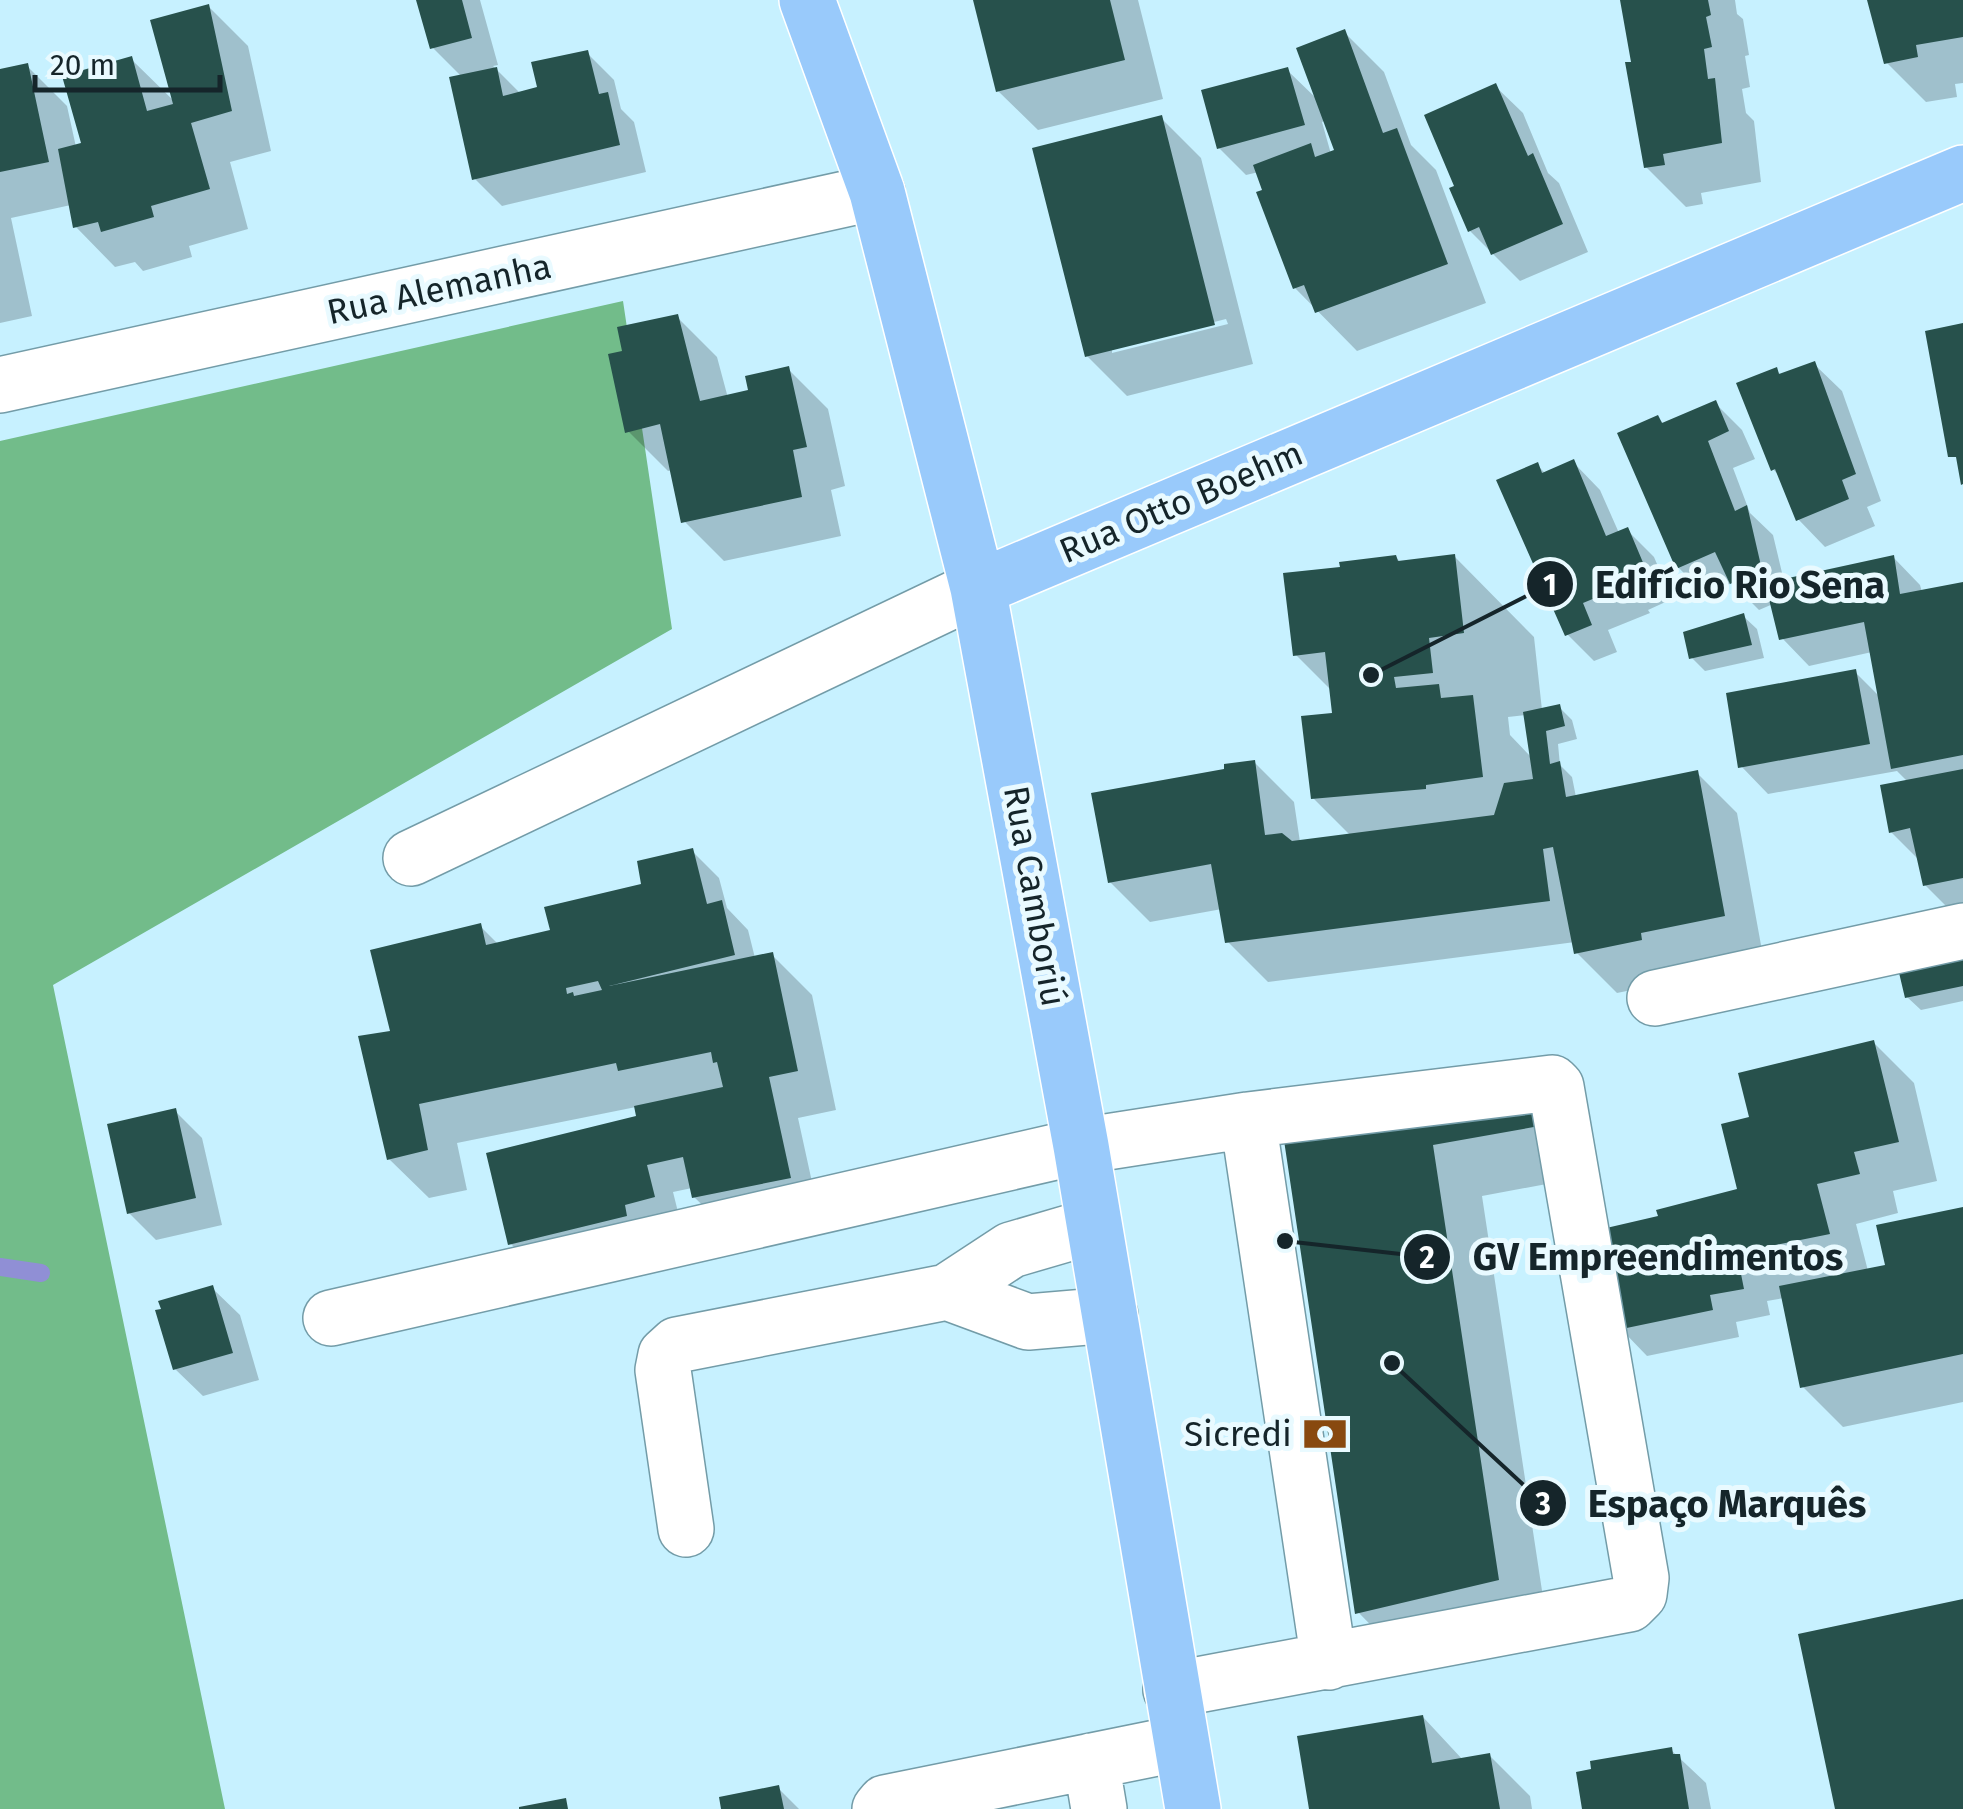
<svg xmlns="http://www.w3.org/2000/svg" width="1963" height="1809" viewBox="0 0 1963 1809" font-family="'Fira Sans',sans-serif">
<style>
.forest{fill:#72bc8a}
.shadow{fill:#0003;fill-rule:evenodd}
.lines{fill:none;stroke-linecap:round;stroke-linejoin:round}
.stream{stroke:#908fd5;stroke-width:18}
.building{fill:#27514c;fill-rule:evenodd}
.minor-casing{stroke:#739ca8;stroke-width:58}
.major-casing{stroke:#fff;stroke-width:58}
.minor{stroke:#fff;stroke-width:55}
.major{stroke:#99cafb;stroke-width:55}
.labels{text-anchor:middle;stroke-width:10;stroke-linejoin:round;paint-order:stroke}
.street-label{font-size:35px;fill:#15252a;stroke:#e9faff}
.poi-label{font-size:35px;fill:#15252a;stroke:#e9faff;text-anchor:end}
.leader{fill:none;stroke:#15252a;stroke-width:4}
.callout-dot{fill:#15252a;stroke:#e9faff;stroke-width:4}
.mark-label{font-size:30px;text-anchor:middle;font-weight:bold;fill:#fff}
.callout-label{font-size:38px;text-anchor:middle;font-weight:bold;fill:#15252a;stroke:#e9faff;stroke-width:10;stroke-linejoin:round;paint-order:stroke}
</style>
<rect width="100%" height="100%" fill="#c7f1ff"/>
<path class="forest" d="M 623,301 L 672,629 L 53,985 L 225,1809 L 0,1809 L 0,441 Z"/>
<path class="shadow" d="M 419,0 L 480,0 L 498,65 L 493,66 L 521,94 L 540,89 L 587,53 L 614,80 L 621,109 L 634,122 L 646,172 L 502,206 L 475,179 L 462,77 L 433,48 Z
M 976,0 L 1138,0 L 1163,99 L 1038,130 L 998,91 Z
M 1623,0 L 1735,0 L 1737,14 L 1743,19 L 1749,55 L 1745,56 L 1750,87 L 1742,89 L 1746,113 L 1754,121 L 1761,182 L 1701,193 L 1703,204 L 1686,207 L 1646,167 L 1634,64 Z
M 1870,0 L 1963,0 L 1963,83 L 1955,84 L 1957,97 L 1926,102 L 1886,62 Z
M 208,6 L 248,46 L 271,151 L 230,162 L 248,229 L 189,246 L 192,257 L 143,271 L 135,262 L 115,267 L 76,227 L 71,205 L 11,218 L 32,316 L 0,323 L 0,72 L 27,66 L 67,106 L 76,147 L 85,144 L 131,59 L 176,103 Z
M 1344,32 L 1384,72 L 1411,145 L 1436,170 L 1486,303 L 1357,351 L 1295,288 L 1259,172 L 1246,175 L 1219,148 L 1287,70 L 1318,100 ZM 1326,120 L 1337,151 L 1331,154 L 1322,122 Z
M 1495,86 L 1523,113 L 1548,173 L 1559,183 L 1588,252 L 1520,281 L 1470,231 L 1457,187 Z
M 1161,118 L 1201,158 L 1253,364 L 1127,396 L 1087,356 ZM 1226,319 L 1228,324 L 1112,353 L 1112,348 Z
M 677,317 L 717,357 L 728,398 L 751,392 L 788,369 L 828,409 L 845,486 L 831,490 L 841,536 L 724,561 L 684,521 L 672,470 L 668,471 L 628,431 L 625,352 Z
M 1814,364 L 1842,391 L 1881,501 L 1867,507 L 1875,526 L 1825,547 L 1798,519 L 1781,478 L 1773,469 L 1776,370 L 1782,376 Z
M 1715,403 L 1742,430 L 1755,459 L 1733,468 L 1750,513 L 1773,535 L 1784,581 L 1893,557 L 1920,585 L 1922,592 L 1963,584 L 1963,923 L 1925,885 L 1920,861 L 1891,832 L 1908,782 L 1897,771 L 1768,794 L 1741,766 L 1855,672 L 1881,698 L 1872,652 L 1809,666 L 1782,638 L 1773,604 L 1759,610 L 1732,583 L 1705,595 L 1678,567 L 1658,418 L 1664,424 Z
M 1573,462 L 1600,490 L 1619,533 L 1627,530 L 1654,557 L 1672,599 L 1648,610 L 1650,613 L 1608,630 L 1617,652 L 1594,661 L 1567,634 L 1537,465 L 1546,474 Z
M 1454,556 L 1534,637 L 1542,710 L 1559,707 L 1572,720 L 1577,739 L 1558,744 L 1560,765 L 1572,777 L 1576,797 L 1697,773 L 1737,813 L 1763,956 L 1680,980 L 1617,993 L 1577,953 L 1575,942 L 1268,982 L 1228,942 L 1222,909 L 1150,922 L 1110,882 L 1227,772 L 1254,762 L 1294,802 L 1300,842 L 1351,836 L 1313,798 L 1334,715 L 1332,691 L 1296,655 L 1343,569 L 1396,557 L 1401,563 ZM 1526,715 L 1532,758 L 1510,735 L 1508,717 Z
M 1743,616 L 1757,629 L 1764,658 L 1705,671 L 1692,658 Z
M 692,851 L 719,878 L 727,908 L 748,930 L 755,958 L 772,955 L 812,995 L 836,1110 L 798,1118 L 817,1205 L 722,1224 L 694,1197 L 692,1188 L 673,1192 L 681,1224 L 538,1271 L 511,1244 L 639,1118 L 636,1107 L 457,1143 L 467,1190 L 429,1198 L 389,1159 L 393,1032 L 480,926 L 499,945 L 553,932 L 644,886 Z
M 1963,946 L 1963,1001 L 1921,1010 L 1907,997 Z
M 1874,1043 L 1914,1083 L 1937,1181 L 1893,1191 L 1898,1213 L 1856,1224 L 1868,1271 L 1888,1267 L 1963,1209 L 1963,1402 L 1843,1427 L 1803,1387 L 1784,1298 L 1767,1301 L 1770,1315 L 1736,1322 L 1739,1337 L 1647,1356 L 1620,1328 L 1661,1217 L 1740,1191 L 1752,1119 Z
M 1536,1087 L 1595,1175 L 1482,1196 L 1548,1630 L 1408,1663 L 1358,1612 L 1285,1129 Z
M 175,1111 L 202,1138 L 222,1225 L 156,1240 L 129,1213 Z
M 212,1288 L 240,1315 L 259,1380 L 203,1396 L 175,1369 Z
M 1423,1717 L 1463,1760 L 1490,1756 L 1530,1796 L 1532,1809 L 1312,1809 Z
M 1671,1750 L 1706,1783 L 1711,1809 L 1585,1809 Z
M 778,1788 L 799,1809 L 724,1809 Z"/>
<g class="lines">
<path class="stream" d="M 0,1267 L 41,1273"/>
</g>
<path class="building" d="M 416,0 L 462,0 L 472,38 L 430,49 Z
M 973,0 L 1110,0 L 1125,60 L 996,92 Z
M 1620,0 L 1708,0 L 1711,15 L 1706,17 L 1712,47 L 1704,49 L 1708,79 L 1715,78 L 1722,143 L 1663,154 L 1665,165 L 1644,168 L 1625,62 L 1631,62 Z
M 1867,0 L 1963,0 L 1963,37 L 1916,45 L 1918,57 L 1884,64 Z
M 209,4 L 232,111 L 191,123 L 210,189 L 151,206 L 154,217 L 101,232 L 98,222 L 73,228 L 58,149 L 81,143 L 62,76 L 132,56 L 147,111 L 173,104 L 150,20 Z
M 1345,29 L 1383,133 L 1397,128 L 1448,264 L 1315,313 L 1304,285 L 1293,289 L 1256,192 L 1262,190 L 1253,165 L 1311,143 L 1315,157 L 1334,150 L 1296,48 Z
M 588,50 L 599,94 L 608,92 L 620,145 L 472,180 L 449,77 L 497,67 L 503,96 L 537,87 L 531,62 Z
M 28,63 L 49,162 L 0,172 L 0,69 Z
M 1288,67 L 1305,125 L 1217,149 L 1201,90 Z
M 1496,83 L 1528,156 L 1533,153 L 1563,224 L 1491,255 L 1479,227 L 1468,232 L 1449,188 L 1454,186 L 1424,115 Z
M 1162,115 L 1215,325 L 1085,357 L 1032,148 Z
M 678,314 L 700,401 L 748,390 L 745,376 L 789,366 L 807,447 L 793,450 L 802,497 L 681,523 L 660,424 L 625,433 L 608,354 L 622,351 L 617,327 Z
M 1963,323 L 1963,484 L 1961,485 L 1956,457 L 1948,457 L 1925,331 Z
M 1815,361 L 1856,474 L 1842,480 L 1849,499 L 1796,521 L 1775,469 L 1771,471 L 1736,383 L 1777,367 L 1779,374 Z
M 1716,400 L 1729,431 L 1708,441 L 1735,511 L 1747,505 L 1762,570 L 1730,584 L 1715,552 L 1676,569 L 1617,433 L 1658,415 L 1662,423 Z
M 1574,459 L 1606,536 L 1628,527 L 1647,572 L 1622,582 L 1624,586 L 1583,603 L 1592,625 L 1565,636 L 1496,480 L 1538,462 L 1542,473 Z
M 1455,554 L 1464,633 L 1429,638 L 1433,673 L 1394,677 L 1396,688 L 1439,684 L 1441,698 L 1473,695 L 1483,777 L 1426,785 L 1426,789 L 1311,799 L 1301,716 L 1332,713 L 1325,652 L 1293,656 L 1283,573 L 1340,567 L 1339,562 L 1396,555 L 1398,561 Z
M 1894,555 L 1900,594 L 1963,582 L 1963,755 L 1891,769 L 1864,622 L 1779,640 L 1765,583 Z
M 1744,613 L 1752,645 L 1689,659 L 1683,632 Z
M 1856,669 L 1870,744 L 1738,768 L 1726,693 Z
M 1560,704 L 1565,726 L 1546,731 L 1550,764 L 1560,761 L 1566,797 L 1698,770 L 1725,916 L 1641,933 L 1642,940 L 1574,954 L 1553,847 L 1543,849 L 1550,901 L 1225,943 L 1211,864 L 1108,883 L 1091,793 L 1224,769 L 1224,764 L 1255,760 L 1265,835 L 1282,833 L 1292,841 L 1494,815 L 1504,783 L 1533,779 L 1523,712 Z
M 1963,769 L 1963,878 L 1923,886 L 1910,828 L 1889,833 L 1880,785 Z
M 693,848 L 707,904 L 722,900 L 735,955 L 609,986 L 773,952 L 798,1071 L 769,1077 L 791,1178 L 692,1198 L 683,1157 L 647,1165 L 655,1197 L 625,1205 L 627,1216 L 508,1245 L 486,1153 L 636,1116 L 634,1106 L 723,1087 L 717,1062 L 713,1063 L 711,1052 L 618,1071 L 616,1063 L 419,1104 L 428,1150 L 387,1160 L 358,1036 L 390,1031 L 370,950 L 481,923 L 486,945 L 550,930 L 544,907 L 641,884 L 637,861 ZM 598,981 L 602,990 L 574,996 L 573,992 L 567,994 L 566,988 Z
M 1963,944 L 1963,986 L 1905,998 L 1896,960 Z
M 1874,1040 L 1899,1142 L 1854,1152 L 1860,1174 L 1817,1184 L 1830,1234 L 1775,1245 L 1780,1267 L 1741,1274 L 1744,1289 L 1710,1295 L 1713,1310 L 1617,1330 L 1602,1229 L 1658,1216 L 1656,1210 L 1737,1189 L 1721,1124 L 1749,1117 L 1738,1073 Z
M 1537,1084 L 1545,1125 L 1433,1145 L 1499,1580 L 1355,1614 L 1282,1127 Z
M 176,1108 L 196,1198 L 127,1214 L 107,1124 Z
M 1963,1207 L 1963,1354 L 1800,1388 L 1779,1286 L 1885,1265 L 1876,1225 Z
M 213,1285 L 233,1353 L 173,1370 L 155,1310 L 161,1309 L 158,1301 Z
M 1963,1599 L 1963,1809 L 1835,1809 L 1798,1634 Z
M 1423,1715 L 1432,1763 L 1490,1753 L 1500,1809 L 1309,1809 L 1297,1736 Z
M 1672,1747 L 1673,1754 L 1680,1754 L 1689,1809 L 1582,1809 L 1576,1772 L 1591,1769 L 1590,1761 Z
M 779,1785 L 784,1809 L 721,1809 L 719,1797 Z
M 566,1798 L 568,1809 L 519,1809 L 519,1807 Z"/>
<g class="lines">
<g class="minor-casing">
<path id="minor" d="M 0,385 L 877,192
M 411,858 L 978,588
M 1655,998 L 1963,931
M 1248,1120 L 1329,1662
M 947,1292 L 1028,1322 L 1110,1315
M 331,1318 L 1081,1146 L 1248,1120 L 1552,1083 L 1556,1087 L 1641,1578 L 1639,1594 L 1629,1604 L 1171,1690
M 686,1529 L 663,1370 L 666,1355 L 677,1345 L 947,1292 L 1011,1250 L 1093,1226
M 1091,1761 L 1099,1809
M 880,1809 L 885,1803 L 1181,1743"/>
</g>
<g class="major-casing">
<path id="major" d="M 807,0 L 877,192 L 978,588 L 1081,1146 L 1193,1809
M 978,588 L 1963,173"/>
</g>
<use href="#minor" class="minor"/>
<use href="#major" class="major"/>
</g>
<defs>
<g id="bank-bare" transform="scale(3.45)"><path d="M-6-4H6V4H-6ZM0-2.3a2.3 2.3 0 1 0 0 4.6a2.3 2.3 0 1 0 0-4.6Z" fill="#88490f" stroke="#e9faff" stroke-width="2.5" paint-order="stroke"/></g>
</defs>
<g fill-rule="evenodd">
<use href="#bank-bare" x="1325" y="1434"/>
</g>
<g class="labels">
<g class="street-label">
<text transform="translate(439 289) rotate(-12)" y="12">Rua Alemanha</text>
<text transform="translate(1181 502) rotate(-23)" y="12">Rua Otto Boehm</text>
<text transform="translate(1035 896) rotate(80)" y="12">Rua Camboriú</text>
</g>
<g class="poi-label">
<text x="1292" y="1446">Sicredi</text>
</g>
</g>
<path class="leader" d="M1371 675L1550 584M1285 1241L1427 1257M1392 1363L1543 1503"/>
<g class="callout-dot">
<circle cx="1371" cy="675" r="10"/>
<circle cx="1285" cy="1241" r="10"/>
<circle cx="1392" cy="1363" r="10"/>
<circle cx="1550" cy="584" r="25"/>
<circle cx="1427" cy="1257" r="25"/>
<circle cx="1543" cy="1503" r="25"/>
</g>
<g class="mark-label">
<text x="1550" y="595">1</text>
<text x="1427" y="1268">2</text>
<text x="1543" y="1514">3</text>
</g>
<g class="callout-label">
<text x="1740" y="598">Edifício Rio Sena</text>
<text x="1658" y="1270">GV Empreendimentos</text>
<text x="1727" y="1517">Espaço Marquês</text>
</g>
<path d="M35 75v15h185v-15" fill="none" stroke="#15252a" stroke-width="5"/>
<text x="50" y="75" font-size="30" fill="#15252a" stroke="#e9faff" stroke-width="8" paint-order="stroke">20 m</text>
</svg>
